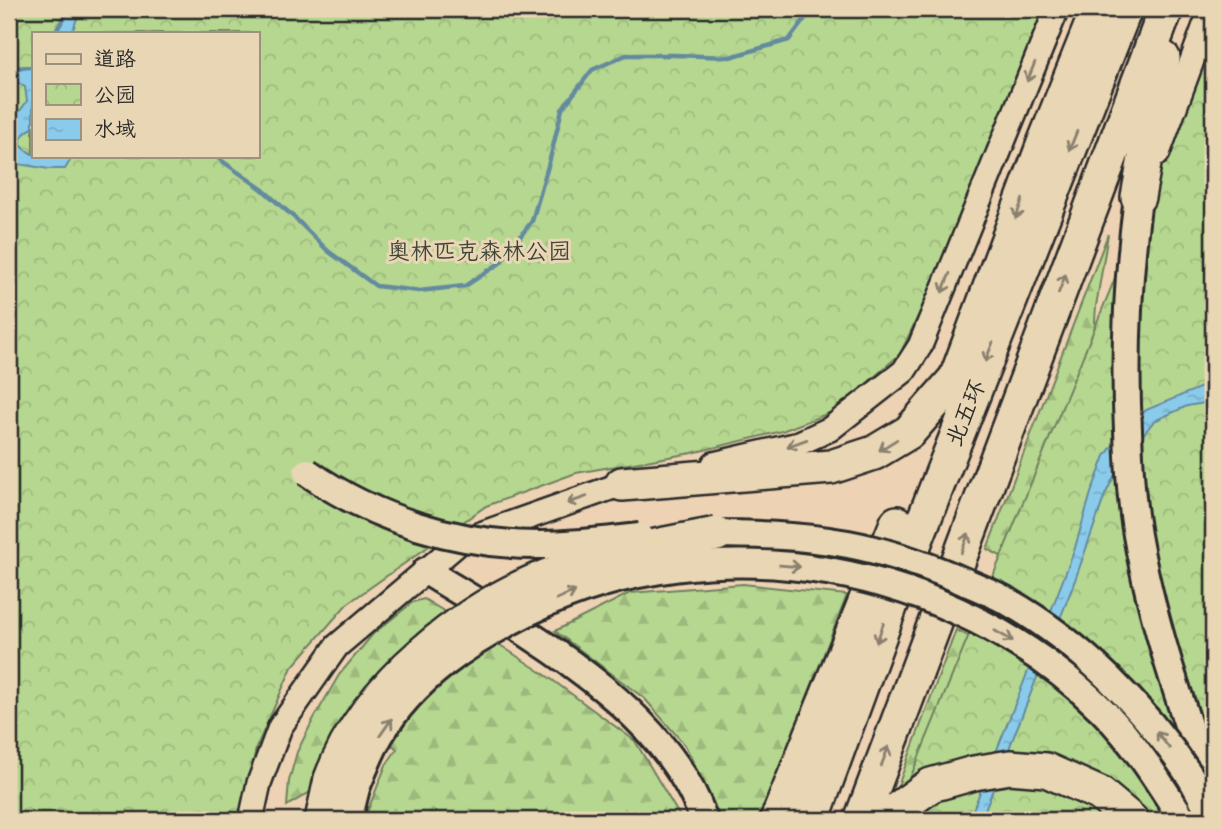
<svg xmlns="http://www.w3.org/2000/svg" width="1222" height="829" viewBox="0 0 1222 829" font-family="'Indie Flower','LXGW WenKai TC',sans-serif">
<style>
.forest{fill:url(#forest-firs);stroke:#70815e;stroke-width:2}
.park{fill:url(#park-crowns);stroke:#70815e;stroke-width:2;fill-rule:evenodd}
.water{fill:url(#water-ripples);stroke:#648b9e;stroke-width:2}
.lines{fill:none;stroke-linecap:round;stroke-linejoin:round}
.stream{stroke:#648b9e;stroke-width:4.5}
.tertiary-casing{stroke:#2b2b2b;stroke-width:28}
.secondary-casing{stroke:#2b2b2b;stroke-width:32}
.motorway-casing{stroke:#2b2b2b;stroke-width:38}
.tertiary{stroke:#e9d6b4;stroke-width:23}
.secondary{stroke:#e9d6b4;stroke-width:26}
.motorway{stroke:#e9d6b4;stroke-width:33}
.secondary-bridge-casing{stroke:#2b2b2b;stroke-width:32;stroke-linecap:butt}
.motorway-bridge-casing{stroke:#2b2b2b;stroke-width:38;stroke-linecap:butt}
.secondary-bridge{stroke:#e9d6b4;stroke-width:26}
.motorway-bridge{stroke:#e9d6b4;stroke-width:33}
.oneway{stroke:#8a8070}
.labels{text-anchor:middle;stroke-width:6;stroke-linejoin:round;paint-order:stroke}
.park-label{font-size:23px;fill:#40453a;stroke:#e9d6b4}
.street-label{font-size:23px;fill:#2b2b2b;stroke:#e9d6b4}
</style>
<defs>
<pattern id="forest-firs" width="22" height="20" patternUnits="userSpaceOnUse" patternTransform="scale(1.75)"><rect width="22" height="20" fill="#b6d790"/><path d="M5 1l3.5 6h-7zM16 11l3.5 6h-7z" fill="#9db97c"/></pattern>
<pattern id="park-crowns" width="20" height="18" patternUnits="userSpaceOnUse" patternTransform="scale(1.75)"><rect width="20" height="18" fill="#b6d790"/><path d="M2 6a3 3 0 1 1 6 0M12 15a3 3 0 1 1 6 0" fill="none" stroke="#9db97c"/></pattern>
<pattern id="water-ripples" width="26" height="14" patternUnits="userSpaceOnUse" patternTransform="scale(1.75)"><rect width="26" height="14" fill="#8acbeb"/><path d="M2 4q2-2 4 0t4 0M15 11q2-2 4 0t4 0" fill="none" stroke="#77aeca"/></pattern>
</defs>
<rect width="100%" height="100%" fill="#edd2b4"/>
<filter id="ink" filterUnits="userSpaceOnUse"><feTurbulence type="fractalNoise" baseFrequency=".0143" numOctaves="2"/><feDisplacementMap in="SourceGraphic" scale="14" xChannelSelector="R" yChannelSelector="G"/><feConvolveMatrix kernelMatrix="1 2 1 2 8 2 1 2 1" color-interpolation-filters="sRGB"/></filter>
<g filter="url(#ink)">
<path class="forest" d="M 1108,234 L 1096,306 L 1090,394 L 1028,570 L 987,549 Z
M 743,584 L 847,595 L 759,820 L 721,820 L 685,745 L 645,699 L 555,631 L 630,593 Z
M 424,599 L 503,647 L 547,676 L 635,741 L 682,820 L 364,820 L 386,765 L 397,749 L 352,711 L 315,789 L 287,806 L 289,781 L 297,752 L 313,720 L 339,675 L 373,634 L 413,602 Z
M 956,630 L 987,645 L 1017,664 L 893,799 Z"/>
<path class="park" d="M 9,9 L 1043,9 L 933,285 L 900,354 L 837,410 L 782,431 L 692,453 L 576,473 L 486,506 L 347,604 L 292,667 L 256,748 L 242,820 L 9,820 ZM 33,33 L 257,33 L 257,156 L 33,156 Z
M 1213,39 L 1213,820 L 893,820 Z"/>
<path class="water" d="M 69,9 L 80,9 L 72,33 L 55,33 Z
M 33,67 L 33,128 C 25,131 21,136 20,144 C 36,163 51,155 73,156 L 65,169 L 49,169 L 18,164 L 9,173 L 9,115 L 20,111 L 27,101 L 25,87 L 14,80 L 9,81 L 9,68 Z
M 1211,383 L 1213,384 L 1213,405 L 1204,403 L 1187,406 L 1154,421 L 1120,464 L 1105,495 L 1074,583 L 981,820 L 969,820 L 1023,684 L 1074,551 L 1091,493 L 1105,456 L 1119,437 L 1146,410 Z"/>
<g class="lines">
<path class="stream" d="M 55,33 L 69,9
M 9,68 L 33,67
M 215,156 L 262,189 L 296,219 L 328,251 L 376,286 L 419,291 L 465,286 L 500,263 L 532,221 L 550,159 L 562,109 L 592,70 L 626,55 L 674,55 L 730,57 L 789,40 L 812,9"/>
<g class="tertiary-casing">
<path id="tertiary" d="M 1158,153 L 1211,9
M 714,464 L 795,445 L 830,429 L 904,371 L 920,346 L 1057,9
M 251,820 L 259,783 L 280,727 L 337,646 L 461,541 L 622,484 L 636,481"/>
</g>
<g class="secondary-casing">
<path id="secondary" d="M 1138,197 C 1128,275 1124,352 1128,430 C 1129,465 1131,501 1137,535 C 1153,626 1184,713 1213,800
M 426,571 C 523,631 665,706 704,820
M 348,820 L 356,788"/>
</g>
<g class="motorway-casing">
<path id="motorway" d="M 1138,197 L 1163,58
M 622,484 L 831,467 L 874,453 L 909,432 L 956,378 L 1043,146 L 1098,9
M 322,820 L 331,779
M 777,820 L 897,523
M 812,820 L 897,588 L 1125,9
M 861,820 L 1166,9
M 886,820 L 888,816 L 931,785 L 974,773 L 1010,767 L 1046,770 L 1100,794 L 1131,820"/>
</g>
<use href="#tertiary" class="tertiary"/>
<use href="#secondary" class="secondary"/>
<use href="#motorway" class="motorway"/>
<g class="secondary-bridge-casing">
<path id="secondary-bridge" d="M 307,472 C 374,519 457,545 539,545 C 573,545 607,541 640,537
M 700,534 C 750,534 799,535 848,544 C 885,551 920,563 954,577 C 972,585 991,592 1007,601 C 1081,643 1143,706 1190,776 C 1198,789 1205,804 1213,818
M 356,788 C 363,771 370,752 380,735 C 413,678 471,641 528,612 C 717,519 953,564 1102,710 C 1134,742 1159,782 1183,820"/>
</g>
<g class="motorway-bridge-casing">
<path id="motorway-bridge" d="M 331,779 C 366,684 467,604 561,571 C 612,554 664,544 717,534"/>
</g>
<use href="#secondary-bridge" class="secondary-bridge"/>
<use href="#motorway-bridge" class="motorway-bridge"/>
</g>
<defs><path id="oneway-shaft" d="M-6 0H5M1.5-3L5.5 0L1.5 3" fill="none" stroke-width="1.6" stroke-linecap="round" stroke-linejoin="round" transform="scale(1.75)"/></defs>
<g class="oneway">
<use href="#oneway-shaft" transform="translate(1031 72) rotate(112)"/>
<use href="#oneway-shaft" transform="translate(1073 141) rotate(112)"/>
<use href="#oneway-shaft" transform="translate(1019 209) rotate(110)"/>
<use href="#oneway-shaft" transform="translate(946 283) rotate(112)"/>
<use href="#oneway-shaft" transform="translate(1062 284) rotate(-69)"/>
<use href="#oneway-shaft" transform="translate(989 352) rotate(112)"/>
<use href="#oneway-shaft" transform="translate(797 443) rotate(160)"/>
<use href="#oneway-shaft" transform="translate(888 445) rotate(148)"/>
<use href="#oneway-shaft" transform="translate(577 500) rotate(161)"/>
<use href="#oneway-shaft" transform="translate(965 543) rotate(-69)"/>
<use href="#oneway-shaft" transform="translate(790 566) rotate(5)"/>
<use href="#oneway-shaft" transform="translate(566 595) rotate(-23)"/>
<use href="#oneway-shaft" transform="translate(880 633) rotate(110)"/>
<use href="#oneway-shaft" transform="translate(1004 636) rotate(30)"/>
<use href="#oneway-shaft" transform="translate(386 727) rotate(-55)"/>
<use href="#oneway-shaft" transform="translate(1163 740) rotate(-128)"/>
<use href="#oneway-shaft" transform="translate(885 756) rotate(-69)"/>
</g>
</g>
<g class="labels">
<g class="park-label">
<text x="479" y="259">奥林匹克森林公园</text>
</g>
<g class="street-label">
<text transform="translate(965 413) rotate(-68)" y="8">北五环</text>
</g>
</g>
<rect width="1222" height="829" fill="none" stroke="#e9d6b4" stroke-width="35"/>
<rect x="18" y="18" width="1187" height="794" fill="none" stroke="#2b2b2b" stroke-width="2.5" filter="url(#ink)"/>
<rect x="32" y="32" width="228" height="126" fill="#e9d6b4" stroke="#9d927d" stroke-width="2"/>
<rect x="46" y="54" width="35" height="10" fill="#e9d6b4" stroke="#9d927d" stroke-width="2"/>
<text x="94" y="66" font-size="21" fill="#2b2b2b">道路</text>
<rect x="46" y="84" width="35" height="21" fill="url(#park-crowns)" stroke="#9d927d" stroke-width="2"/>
<text x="94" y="102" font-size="21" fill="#2b2b2b">公园</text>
<rect x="46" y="119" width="35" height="21" fill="url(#water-ripples)" stroke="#9d927d" stroke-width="2"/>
<text x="94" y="136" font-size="21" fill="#2b2b2b">水域</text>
</svg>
